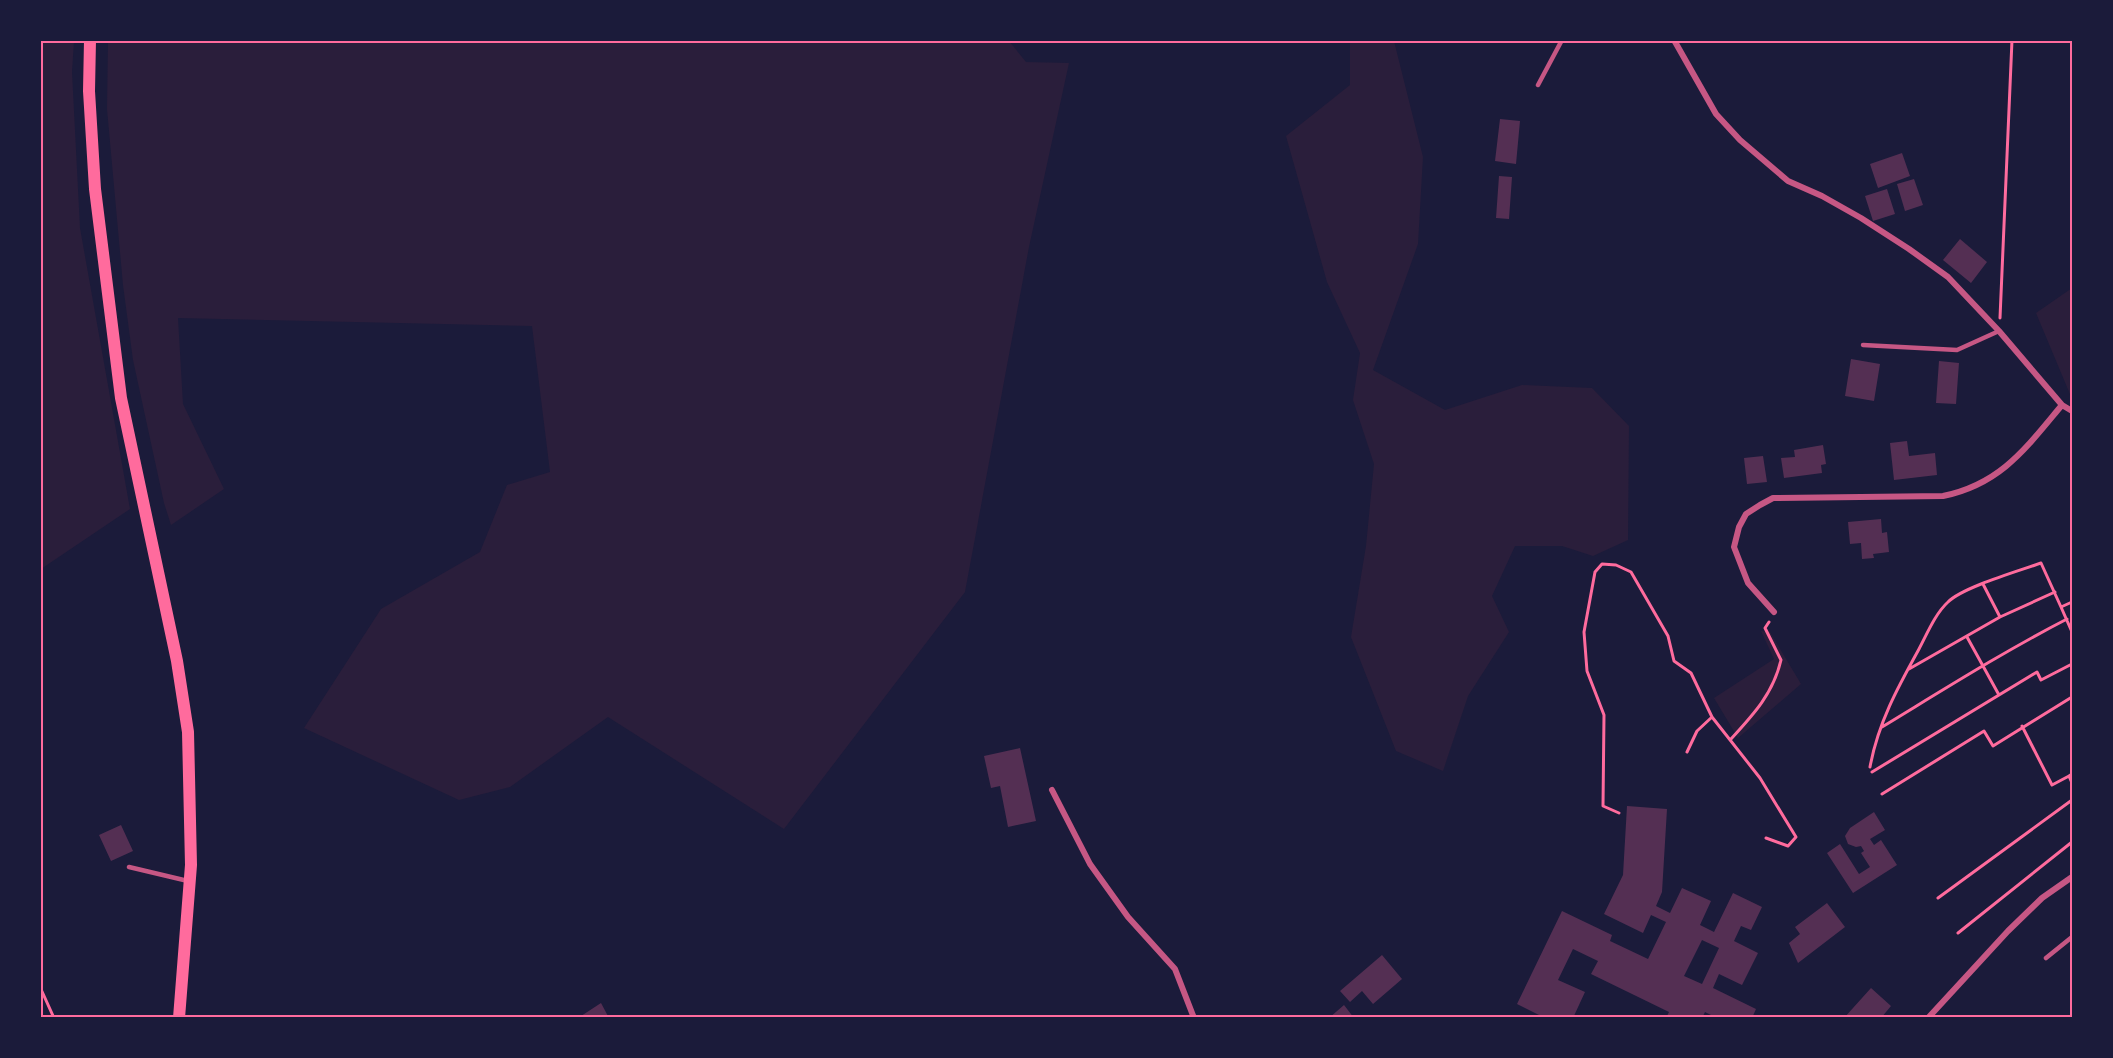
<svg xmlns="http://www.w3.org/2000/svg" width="2113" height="1058" viewBox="0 0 2113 1058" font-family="'Noto Serif',serif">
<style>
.green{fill:#2a1e3b}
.building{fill:#542f53;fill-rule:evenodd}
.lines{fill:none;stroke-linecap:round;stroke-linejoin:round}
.path{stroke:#ff6b9d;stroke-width:3}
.service{stroke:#c65784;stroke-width:4.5}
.minor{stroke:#c65784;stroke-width:6}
.secondary{stroke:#ff6b9d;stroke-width:12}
.neatline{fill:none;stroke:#ff6b9d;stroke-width:2}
</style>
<rect width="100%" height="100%" fill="#1b1b3a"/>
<path class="green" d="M 41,40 L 74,41 L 72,72 L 80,228 L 130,509 L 41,569 Z
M 1009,41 L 1026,62 L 1069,63 L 1029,247 L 965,592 L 784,829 L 608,717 L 510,787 L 459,800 L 304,728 L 381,609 L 480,552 L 507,485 L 550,472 L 532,326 L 178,318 L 183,404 L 224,489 L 171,525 L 164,503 L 133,360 L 123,285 L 107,109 L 108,41 Z
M 1350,41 L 1394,41 L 1423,157 L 1418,244 L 1373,370 L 1445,410 L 1522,385 L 1592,388 L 1629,426 L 1628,540 L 1593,556 L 1562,546 L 1515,546 L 1492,596 L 1509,632 L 1468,696 L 1443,771 L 1396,751 L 1351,637 L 1366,546 L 1374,464 L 1353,400 L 1360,353 L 1327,282 L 1286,136 L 1350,85 Z
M 2072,288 L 2072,399 L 2036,313 Z
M 1761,631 L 1770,632 L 1801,684 L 1738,738 L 1714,698 L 1774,659 Z"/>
<path class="building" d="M 1500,119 L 1520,121 L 1516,164 L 1495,161 Z
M 1902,153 L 1910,176 L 1878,188 L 1870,164 Z
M 1499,176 L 1512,177 L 1509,219 L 1496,218 Z
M 1914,179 L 1923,205 L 1905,211 L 1897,184 Z
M 1887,189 L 1895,214 L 1873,221 L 1865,196 Z
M 1960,239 L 1987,262 L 1971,283 L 1943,260 Z
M 1851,359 L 1880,364 L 1874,401 L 1845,396 Z
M 1939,361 L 1959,363 L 1956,404 L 1936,403 Z
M 1907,441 L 1909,456 L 1935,453 L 1937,475 L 1894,480 L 1890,443 Z
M 1823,445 L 1826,464 L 1821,465 L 1822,473 L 1784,478 L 1781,458 L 1795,457 L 1794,450 Z
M 1763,456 L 1767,482 L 1747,484 L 1744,458 Z
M 1881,519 L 1882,533 L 1887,532 L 1889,552 L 1873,554 L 1874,558 L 1862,559 L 1861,543 L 1850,544 L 1848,522 Z
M 1020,748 L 1036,821 L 1008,827 L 1000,786 L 991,788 L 984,756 Z
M 1627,806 L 1667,809 L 1662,892 L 1656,906 L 1670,913 L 1682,888 L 1711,901 L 1700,925 L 1714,932 L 1733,893 L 1762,907 L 1751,930 L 1741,926 L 1734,941 L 1758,953 L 1742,985 L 1719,974 L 1713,988 L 1756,1009 L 1752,1018 L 1717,1018 L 1705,1012 L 1702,1018 L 1666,1018 L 1669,1012 L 1591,974 L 1598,961 L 1573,949 L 1558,980 L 1585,992 L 1573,1018 L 1545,1018 L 1517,1004 L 1562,911 L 1612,935 L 1610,941 L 1648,959 L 1666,922 L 1651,915 L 1643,933 L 1604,914 L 1623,875 ZM 1702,940 L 1719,948 L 1702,984 L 1684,976 Z
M 1874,812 L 1885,830 L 1870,839 L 1874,845 L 1881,840 L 1897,865 L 1853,893 L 1827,853 L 1840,844 L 1859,874 L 1870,867 L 1861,853 L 1864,851 L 1861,846 L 1856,847 L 1848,844 L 1845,836 L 1850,828 Z
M 121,825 L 133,851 L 111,861 L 99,835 Z
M 1827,903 L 1845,927 L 1798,963 L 1789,943 L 1800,934 L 1795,927 Z
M 1382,955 L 1402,979 L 1373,1004 L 1362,991 L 1350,1002 L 1340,991 Z
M 1871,988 L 1891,1006 L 1881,1018 L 1844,1018 Z
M 601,1003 L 609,1018 L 578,1018 Z
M 1344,1005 L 1354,1018 L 1329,1018 Z"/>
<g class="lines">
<path class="path" d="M 2000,318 L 2012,40
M 1983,584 L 2000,617 L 2055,592
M 2061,607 L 2072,632
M 1967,637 L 1999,695
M 1909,669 L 2000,617
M 2022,726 L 2052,785 L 2069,776
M 1882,727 C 1943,690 2003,652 2067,619
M 1730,740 C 1753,715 1773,694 1781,660 L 1765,628 L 1769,622
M 1687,752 L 1697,731 L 1712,717
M 1870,767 C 1878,723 1898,687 1919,649 C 1927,634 1935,614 1948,602 C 1963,587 2019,571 2041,563 L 2061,607 L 2072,602
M 1872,772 L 2037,672 L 2041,680 L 2072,664
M 2072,774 L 2069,776 L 2072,783
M 1882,794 L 1984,731 L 1993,746 L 2072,697
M 1619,813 L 1603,806 L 1604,715 L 1587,671 L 1584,632 L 1595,572 L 1602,564 L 1616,565 L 1631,572 L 1668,636 L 1674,661 L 1691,673 L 1712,717 L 1760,778 L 1796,837 L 1788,846 L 1766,838
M 1938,898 L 2072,800
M 1958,933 L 2072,842
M 40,987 L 54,1018"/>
<path class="service" d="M 1538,85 L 1562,40
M 1863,345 L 1957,350 L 1999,331
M 129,867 L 188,881
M 2046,958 L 2072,937"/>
<path class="minor" d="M 1674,40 L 1716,114 L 1740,140 L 1788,181 L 1822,196 L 1861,218 L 1909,249 L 1948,277 L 1999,331 L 2062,405 L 2072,411
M 1774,612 L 1748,583 L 1734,547 L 1739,527 L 1746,514 L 1760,505 L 1773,498 L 1943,496 C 2001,484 2026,448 2062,405
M 1052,790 L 1090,864 L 1128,917 L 1175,969 L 1194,1018
M 1928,1018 L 2008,931 L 2042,898 L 2072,877"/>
<path class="secondary" d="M 90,40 L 89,91 L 95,189 L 121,398 L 177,661 L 188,732 L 191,865 L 179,1018"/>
</g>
<rect width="2113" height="1058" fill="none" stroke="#1b1b3a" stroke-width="84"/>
<rect x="42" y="42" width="2029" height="974" class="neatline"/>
</svg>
